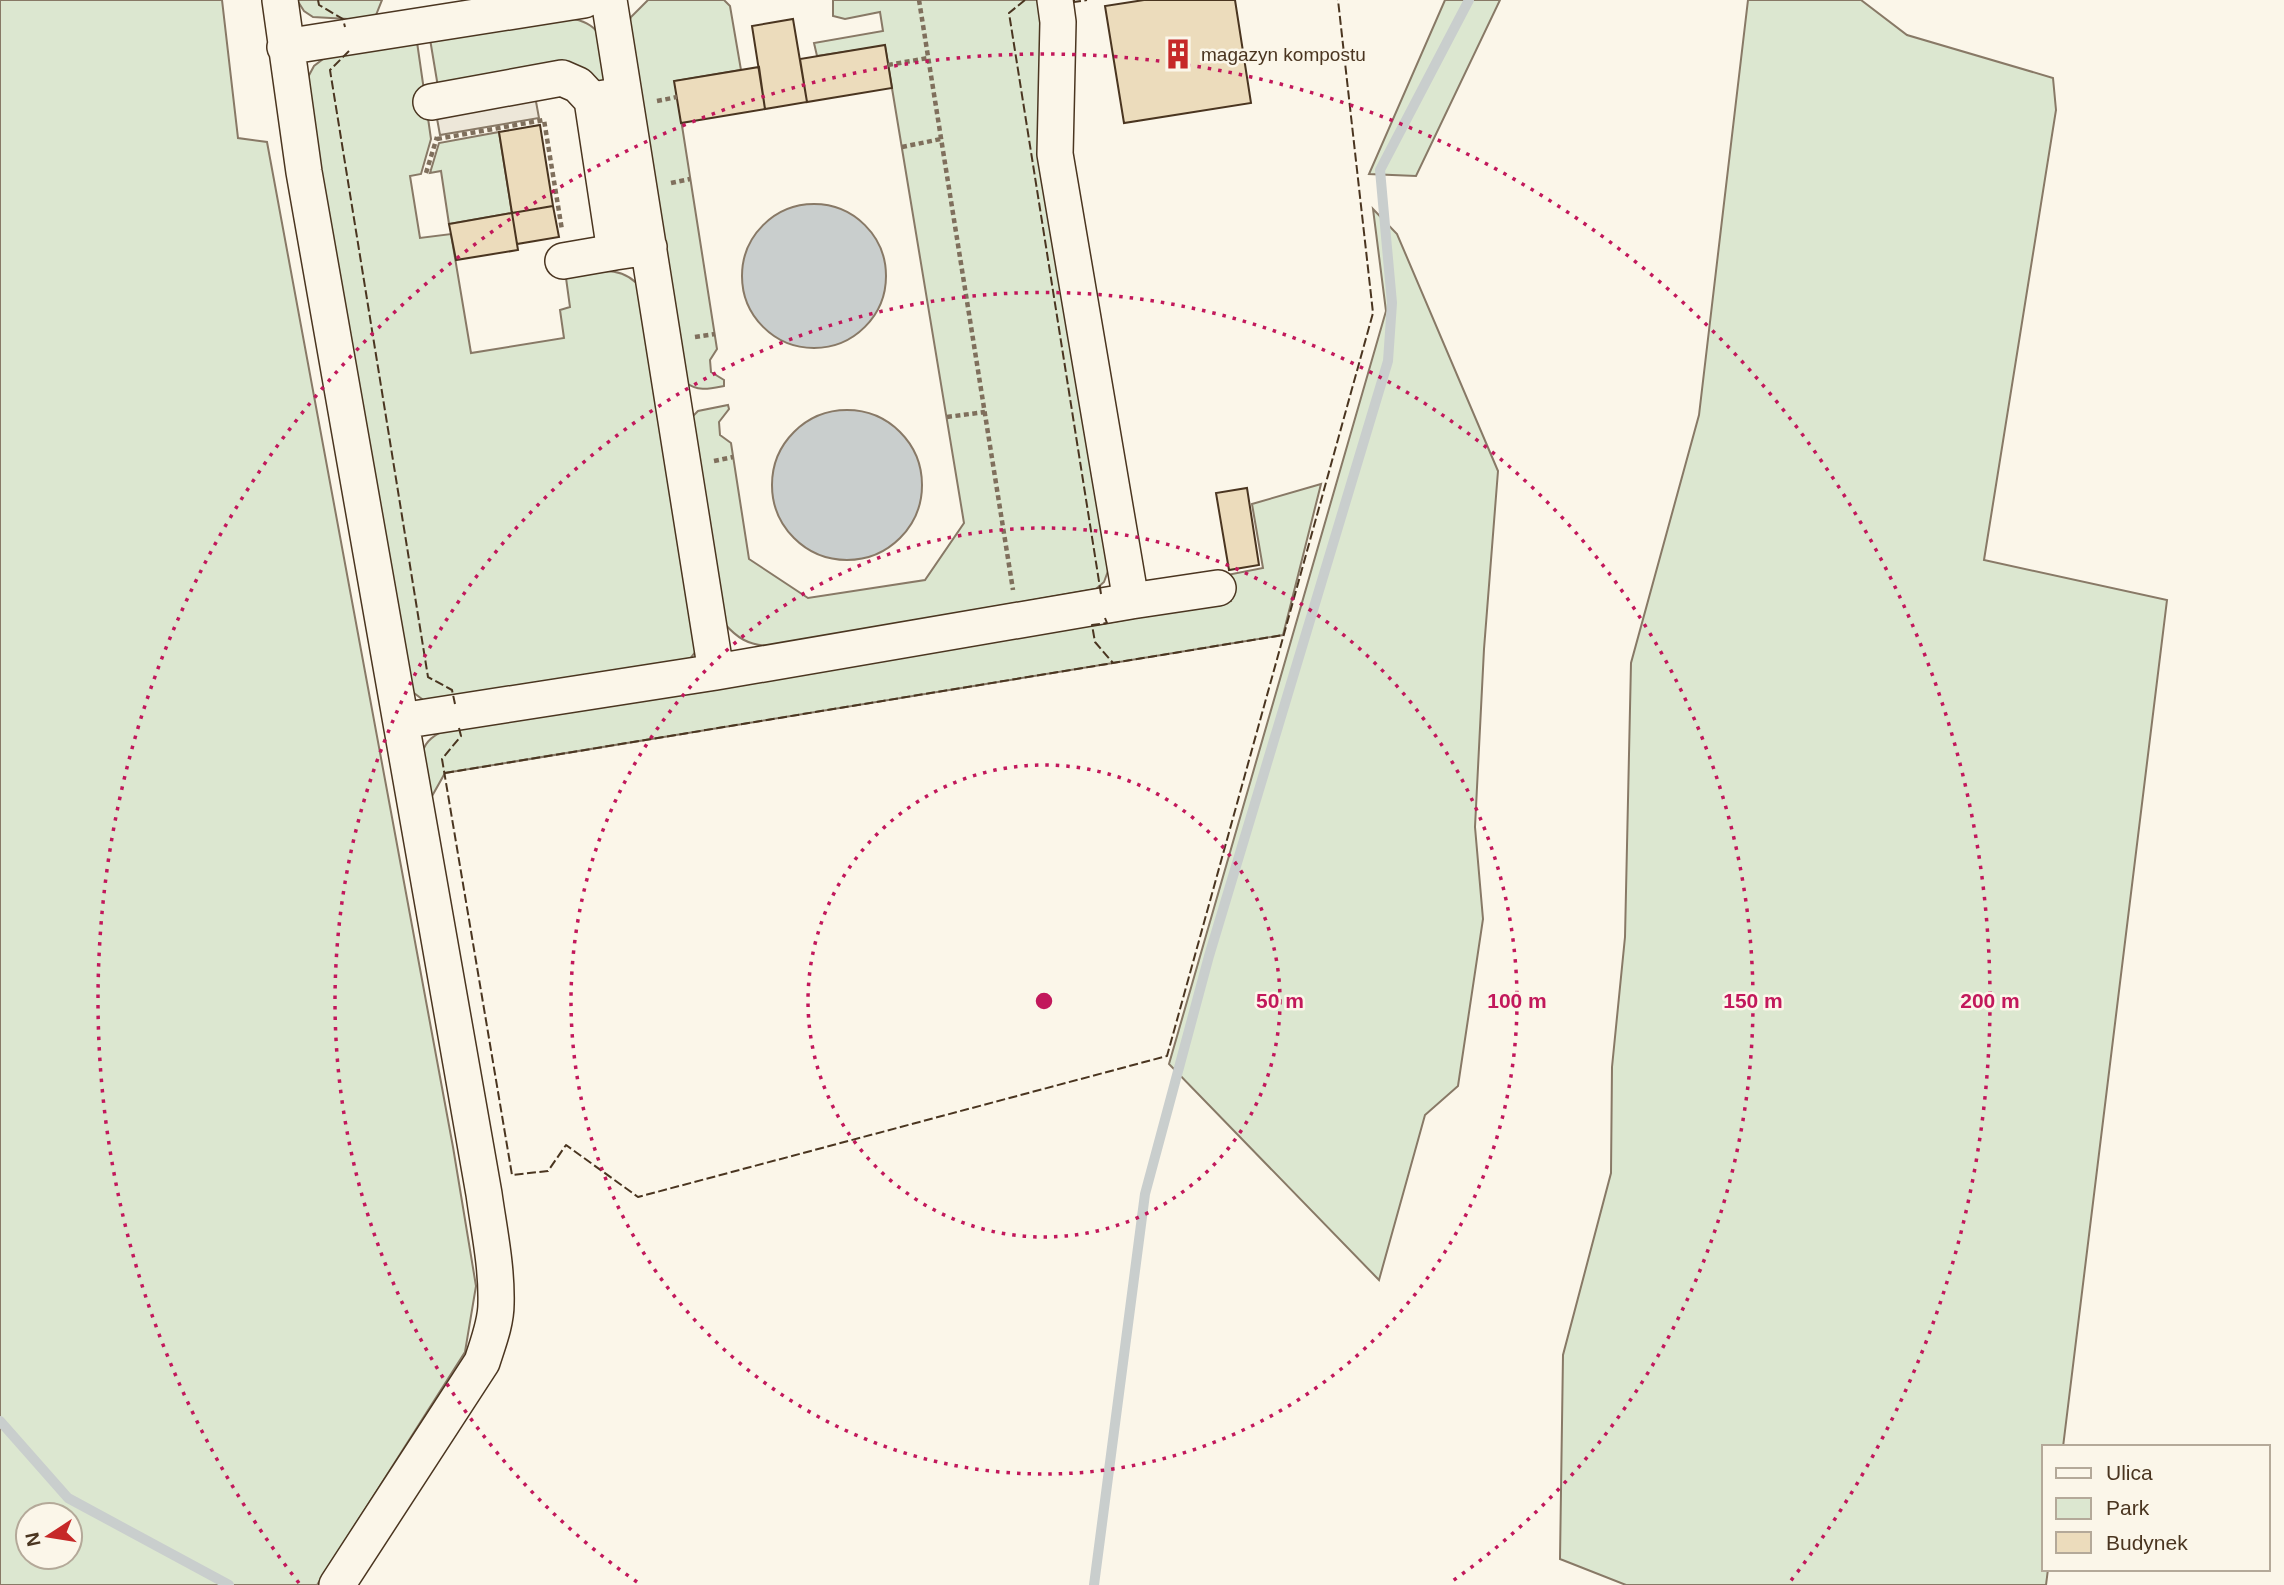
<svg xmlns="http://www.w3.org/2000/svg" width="2284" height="1585" viewBox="0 0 2284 1585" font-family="Arial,sans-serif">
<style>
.green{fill:#dce7d0;stroke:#887966;stroke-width:2;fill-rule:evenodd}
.parking{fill:#ede7d9;stroke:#887966;stroke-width:2}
.water{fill:#c9cecd;stroke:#887966;stroke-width:2}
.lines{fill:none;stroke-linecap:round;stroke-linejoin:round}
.stream{stroke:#c9cecd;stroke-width:10}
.building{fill:#ecdcbc;stroke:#4a3520;stroke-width:2}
.minor-casing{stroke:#4a3520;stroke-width:38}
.path{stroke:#7f6f5c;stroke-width:4.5;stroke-dasharray:5 3.5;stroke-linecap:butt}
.minor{stroke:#fbf6e9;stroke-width:35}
.fence{stroke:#4a3520;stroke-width:2;stroke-dasharray:9 3.5;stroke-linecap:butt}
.ring{fill:none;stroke:#c2185b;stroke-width:3.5;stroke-dasharray:3.5 7}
.labels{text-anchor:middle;stroke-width:5;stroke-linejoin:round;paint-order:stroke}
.poi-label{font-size:19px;fill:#4a3520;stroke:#fbf6e9;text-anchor:start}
.centre{fill:#c2185b;stroke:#fbf6e9;stroke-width:3.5}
.ring-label{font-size:21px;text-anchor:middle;font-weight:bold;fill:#c2185b;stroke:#fbf6e9;stroke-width:5;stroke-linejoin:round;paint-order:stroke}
</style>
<rect width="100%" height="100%" fill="#fbf6e9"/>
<path class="green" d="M 0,0 L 222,0 L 238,138 L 267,142 L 453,1147 L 476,1286 L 465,1352 L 317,1585 L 0,1585 ZM 28,1515 L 70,1515 L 70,1557 L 28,1557 Z
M 297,0 L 382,0 L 376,15 L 366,20 L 313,17 L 304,11 Z
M 648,0 L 724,0 L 730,6 L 741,70 L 675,81 L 717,349 L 710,360 L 711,372 L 724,380 L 724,386 C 709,389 698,392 685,382 L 627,28 L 631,17 Z
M 833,0 L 1039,0 L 1108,571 L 1104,582 L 1096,589 L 769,646 C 748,645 737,638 724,623 L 690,419 L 698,411 L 728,405 L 729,409 L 719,422 L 720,435 L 731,443 L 749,559 L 808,598 L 925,580 L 964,523 L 885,46 L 817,56 L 814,43 L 883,31 L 880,12 L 845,19 L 833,16 Z
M 1445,0 L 1500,0 L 1416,176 L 1369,174 Z
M 1748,0 L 1861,0 L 1907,35 L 2053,78 L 2056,110 L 1984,560 L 2167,600 L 2063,1447 L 2044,1447 L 2044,1569 L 2048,1569 L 2046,1585 L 1626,1585 L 1560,1559 L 1563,1355 L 1611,1173 L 1612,1067 L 1625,937 L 1631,663 L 1699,415 Z
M 565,18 C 603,21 601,41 613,72 L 603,85 L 438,87 L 430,39 Z
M 417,42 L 431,139 L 421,174 L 410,176 L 420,238 L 451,234 L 471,353 L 564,338 L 560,310 L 570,307 L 566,278 C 597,273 620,261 643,290 L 696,651 L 689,660 L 426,702 L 410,690 L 400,671 L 307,79 L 314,66 L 327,56 Z
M 499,132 L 512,213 L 449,224 L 441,171 L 430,173 L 439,143 Z
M 1373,209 L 1397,234 L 1498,471 L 1484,649 L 1475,827 L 1483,919 L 1458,1086 L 1425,1115 L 1379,1280 L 1169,1064 L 1386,311 Z
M 1321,484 L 1283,635 L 445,773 L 427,805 C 422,762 408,740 459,725 L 1107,623 L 1231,601 L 1227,575 L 1263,568 L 1252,504 Z"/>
<path class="parking" d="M 535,96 L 539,118 L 440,135 L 436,113 Z"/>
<path class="water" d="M742 276a72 72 0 1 1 144 0a72 72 0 1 1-144 0Z
M772 485a75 75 0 1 1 150 0a75 75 0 1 1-150 0Z"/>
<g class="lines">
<path class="stream" d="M 0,1421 L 68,1498 L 229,1585
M 1094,1585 L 1145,1194 L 1209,956 L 1388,361 L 1392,303 L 1380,170 L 1469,0"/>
</g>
<path class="building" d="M 1144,0 L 1235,0 L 1251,103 L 1124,123 L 1105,6 Z
M 793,19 L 807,102 L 765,109 L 752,26 Z
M 885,45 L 892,88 L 807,102 L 800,59 Z
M 759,67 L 765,109 L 681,123 L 674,81 Z
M 540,125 L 553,206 L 512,213 L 499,132 Z
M 553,206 L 559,237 L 517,244 L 512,213 Z
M 512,213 L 518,250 L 456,260 L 449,224 Z
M 1247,488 L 1259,565 L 1229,570 L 1216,493 Z"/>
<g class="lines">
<g class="minor-casing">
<path id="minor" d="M 280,0 L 304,172 L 484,1194 C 489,1230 497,1267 496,1304 C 496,1323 488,1343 482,1362 L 337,1585
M 609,0 L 716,672
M 285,47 L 584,0
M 624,95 L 592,100 L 615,252 L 649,247
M 431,102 L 562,78 L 578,85 L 592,100
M 563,261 L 615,252
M 1131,601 L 1218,588
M 401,721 L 716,672 L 1131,601 L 1055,154 L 1058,22 L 1055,0"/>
</g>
<path class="path" d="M 919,0 L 1013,590
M 888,65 L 928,58
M 657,101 L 677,97
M 437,139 L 544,120 L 562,230
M 902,147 L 941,139
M 426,173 L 437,137
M 671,183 L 690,179
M 695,337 L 715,334
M 947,417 L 985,412
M 714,461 L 733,457"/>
<use href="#minor" class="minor"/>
<path class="fence" d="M 318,0 L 319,5 L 343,19 L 345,27
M 1025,0 L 1009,13 L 1101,594
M 1074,0 L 1074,2 L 1087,0
M 349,51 L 330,70 L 428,677 L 452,690 L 455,704
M 1105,618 L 1107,623 L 1092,625 L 1095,642 L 1113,663
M 459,728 L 461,736 L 442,759 L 512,1175 L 548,1171 L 566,1145 L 638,1197 L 1167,1056 L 1373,313 L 1338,0
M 445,773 L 1283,635"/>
</g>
<g class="ring">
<circle cx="1044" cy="1001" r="236"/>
<circle cx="1044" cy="1001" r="473"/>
<path d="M637 1582A709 709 0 1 1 1451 1582"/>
<path d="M299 1583A946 946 0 1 1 1789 1583"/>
</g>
<defs>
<g id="building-bare" transform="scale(2.415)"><path d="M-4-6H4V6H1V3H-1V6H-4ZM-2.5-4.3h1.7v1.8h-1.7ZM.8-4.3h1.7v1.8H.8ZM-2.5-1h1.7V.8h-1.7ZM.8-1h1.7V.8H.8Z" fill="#c62828" stroke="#fbf6e9" stroke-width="2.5" paint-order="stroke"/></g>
</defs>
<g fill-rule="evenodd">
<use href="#building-bare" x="1178" y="54"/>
</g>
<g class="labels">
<g class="poi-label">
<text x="1201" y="61">magazyn kompostu</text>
</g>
</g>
<circle cx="1044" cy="1001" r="10" class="centre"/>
<g class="ring-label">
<text x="1280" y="1008">50 m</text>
<text x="1517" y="1008">100 m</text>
<text x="1753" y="1008">150 m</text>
<text x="1990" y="1008">200 m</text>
</g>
<rect x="2042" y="1445" width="228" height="126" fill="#fbf6e9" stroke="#b4a999" stroke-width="2"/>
<rect x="2056" y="1468" width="35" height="10" fill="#fbf6e9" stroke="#b4a999" stroke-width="2"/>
<text x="2106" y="1480" font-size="21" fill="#4a3520">Ulica</text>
<rect x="2056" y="1498" width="35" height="21" fill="#dce7d0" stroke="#b4a999" stroke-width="2"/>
<text x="2106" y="1515" font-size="21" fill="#4a3520">Park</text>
<rect x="2056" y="1532" width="35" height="21" fill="#ecdcbc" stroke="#b4a999" stroke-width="2"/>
<text x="2106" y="1550" font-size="21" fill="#4a3520">Budynek</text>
<g transform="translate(49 1536) rotate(258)"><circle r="33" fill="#fbf6e9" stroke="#b4a999" stroke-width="2"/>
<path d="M0-5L12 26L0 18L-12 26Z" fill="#c62828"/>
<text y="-10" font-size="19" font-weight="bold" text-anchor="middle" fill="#4a3520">N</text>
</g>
</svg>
